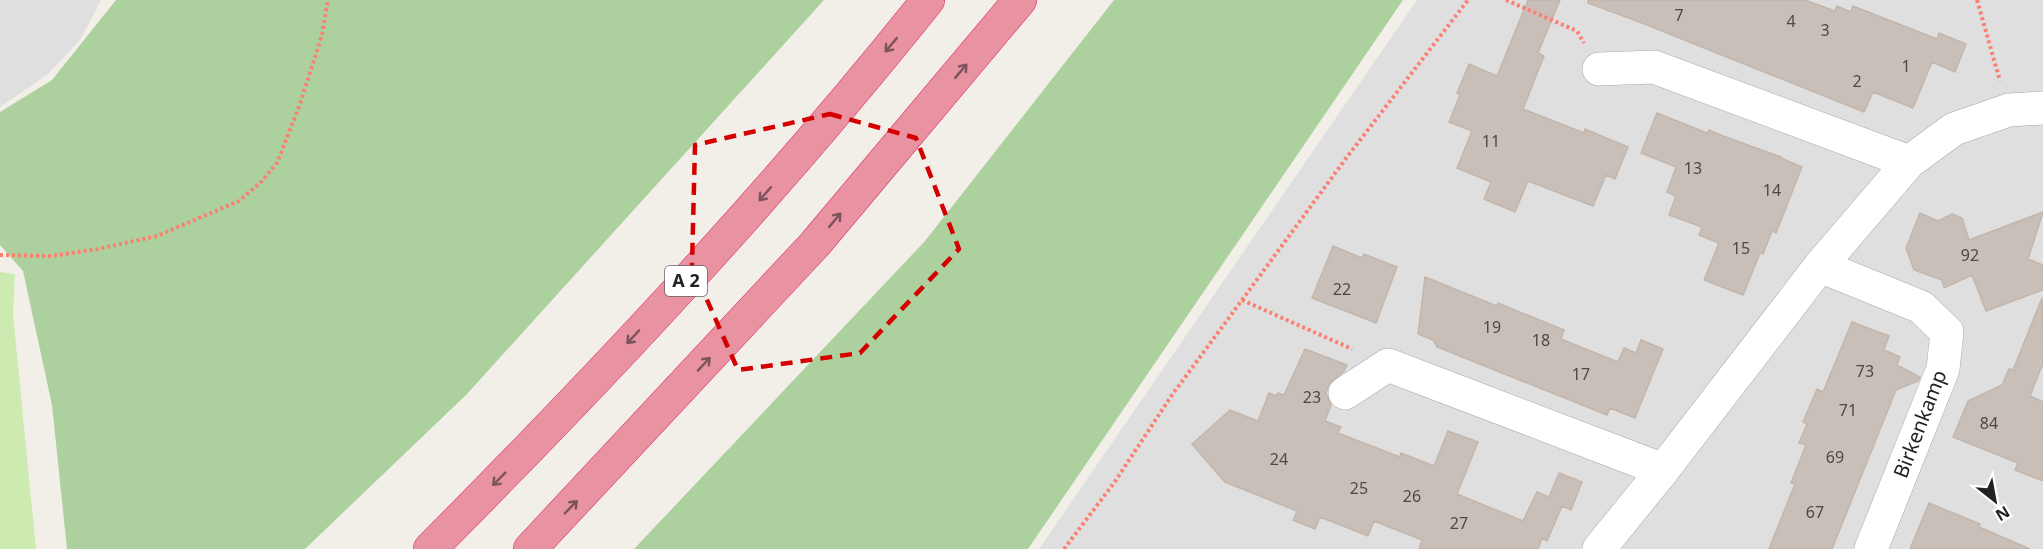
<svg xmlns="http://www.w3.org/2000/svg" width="2043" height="549" viewBox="0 0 2043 549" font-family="'Noto Sans',sans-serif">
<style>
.residential{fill:#e0dfdf}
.grass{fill:#cdebb0}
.forest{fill:#add19e}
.building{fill:#c7bfb8;stroke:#c4b6ab;stroke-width:1.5}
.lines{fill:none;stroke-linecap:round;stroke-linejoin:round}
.minor-casing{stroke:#a9a9a9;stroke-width:34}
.motorway-casing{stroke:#dc2a67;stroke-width:34}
.path{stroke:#fa8072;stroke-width:4;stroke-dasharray:3 3;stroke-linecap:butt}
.minor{stroke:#fff;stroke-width:33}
.motorway{stroke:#e892a2;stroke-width:33}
.oneway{stroke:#7b545c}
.marked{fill:none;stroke:#d40000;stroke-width:4.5;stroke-dasharray:12 8;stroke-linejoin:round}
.labels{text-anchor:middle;stroke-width:4.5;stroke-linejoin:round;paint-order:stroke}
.number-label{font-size:16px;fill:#4b4948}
.shield{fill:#fff;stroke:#646464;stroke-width:1.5}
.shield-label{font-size:18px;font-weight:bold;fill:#222}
.street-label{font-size:20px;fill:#222;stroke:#fff}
</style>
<rect width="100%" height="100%" fill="#f2efe9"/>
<path class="residential" d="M 0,0 L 101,0 L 80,40 L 48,74 L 0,107 Z
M 1417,0 L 2043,0 L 2043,549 L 1039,549 Z"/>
<path class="grass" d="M 0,272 L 15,274 L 13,314 L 36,549 L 0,549 Z"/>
<path class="forest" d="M 116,0 L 824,0 L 466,395 L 305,549 L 67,549 L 52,405 L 23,271 L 0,245 L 0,112 L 52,80 Z
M 1114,0 L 1403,0 L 1028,549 L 634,549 L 925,241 Z"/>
<path class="building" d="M 1528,0 L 1560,0 L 1538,53 L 1544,56 L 1523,109 L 1584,133 L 1585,129 L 1628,147 L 1615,179 L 1606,175 L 1593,206 L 1528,181 L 1515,212 L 1484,199 L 1491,182 L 1457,168 L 1472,131 L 1449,122 L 1460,95 L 1457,93 L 1469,64 L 1497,76 Z
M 1588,0 L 1805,0 L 1835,11 L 1837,6 L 1851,12 L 1853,6 L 1937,39 L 1939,33 L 1966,44 L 1955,72 L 1932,62 L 1913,108 L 1873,92 L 1864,112 L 1642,23 L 1588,3 Z
M 1657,113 L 1707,133 L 1709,130 L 1723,136 L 1781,157 L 1781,158 L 1802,167 L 1776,233 L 1772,231 L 1763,254 L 1760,253 L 1743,295 L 1704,280 L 1719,243 L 1699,235 L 1702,227 L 1669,215 L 1676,196 L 1667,192 L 1676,167 L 1641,153 Z
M 2043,212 L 2028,259 L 2043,265 L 2043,290 L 1986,311 L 1972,275 L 1944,288 L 1942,280 L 1914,270 L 1906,248 L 1920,213 L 1938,221 L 1952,214 L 1962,218 L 1969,240 Z
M 1333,246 L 1362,258 L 1364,254 L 1397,267 L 1376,323 L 1312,298 Z
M 1425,277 L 1497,306 L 1498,303 L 1564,330 L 1561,339 L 1618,362 L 1624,348 L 1636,353 L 1641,340 L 1663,349 L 1635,418 L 1610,408 L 1607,415 L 1437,347 L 1433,340 L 1418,334 Z
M 2042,298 L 2043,363 L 2030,396 L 2043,402 L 2043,481 L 2015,470 L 2018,463 L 1953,437 L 1968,401 L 2002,385 L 2009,369 L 2013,370 Z
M 1852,322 L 1889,336 L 1884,350 L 1900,357 L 1897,365 L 1920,377 L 1918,381 L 1896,390 L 1832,549 L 1769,549 L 1795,484 L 1791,483 L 1806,445 L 1799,443 L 1807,424 L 1803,422 L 1817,389 L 1823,392 Z
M 1305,349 L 1347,365 L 1344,371 L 1329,384 L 1326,393 L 1331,405 L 1325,421 L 1341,427 L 1338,433 L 1400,457 L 1401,453 L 1434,466 L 1448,431 L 1478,442 L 1457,494 L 1523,521 L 1537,492 L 1549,497 L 1559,473 L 1582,482 L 1571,510 L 1562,506 L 1547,541 L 1542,538 L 1538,549 L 1419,549 L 1422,540 L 1374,521 L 1368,536 L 1320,517 L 1315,529 L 1293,520 L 1297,511 L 1225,482 L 1192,444 L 1230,410 L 1258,421 L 1269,393 L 1276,396 L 1278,393 L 1284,395 Z
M 1929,503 L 1980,524 L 1979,527 L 2030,549 L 1910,549 Z"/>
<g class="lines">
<g class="minor-casing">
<path id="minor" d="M 1599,69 L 1654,67 L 1909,162
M 1820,266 L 1921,307 L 1947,332 L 1943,369 L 1871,549
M 1345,393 L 1388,365 L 1663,470
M 1599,549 L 1663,470 L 1820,266 L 1909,162 L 1954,129 L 2009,110 L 2043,108"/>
</g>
<g class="motorway-casing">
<path id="motorway" d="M 430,549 C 604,374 774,193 928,0
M 530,549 L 815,244 L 1020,0"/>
</g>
<path class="path" d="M 1506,0 L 1577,31 L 1584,43
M 1977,0 L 2000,81
M 0,255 L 51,256 L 98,249 L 157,236 L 239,201 L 262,181 L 277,163 L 300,104 L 322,35 L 328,0
M 1242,300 L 1352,349
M 1064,549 L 1114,483 L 1172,395 L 1242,300 L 1347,157 L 1468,0"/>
<use href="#minor" class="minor"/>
<use href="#motorway" class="motorway"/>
</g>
<defs><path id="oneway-shaft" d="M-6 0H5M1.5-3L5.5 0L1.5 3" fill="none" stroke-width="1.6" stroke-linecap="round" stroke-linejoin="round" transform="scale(1.5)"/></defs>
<g class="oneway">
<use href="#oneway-shaft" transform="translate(891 45) rotate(130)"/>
<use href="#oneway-shaft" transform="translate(961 71) rotate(-50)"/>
<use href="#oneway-shaft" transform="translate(765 194) rotate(131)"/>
<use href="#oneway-shaft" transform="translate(835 220) rotate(-50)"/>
<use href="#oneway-shaft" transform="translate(633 337) rotate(133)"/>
<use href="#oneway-shaft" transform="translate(704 364) rotate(-47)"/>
<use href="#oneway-shaft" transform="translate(499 479) rotate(135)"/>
<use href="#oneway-shaft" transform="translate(571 507) rotate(-46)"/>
</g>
<path class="marked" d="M 830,114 L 916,138 L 959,249 L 860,353 L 738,370 L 692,266 L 695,145 Z"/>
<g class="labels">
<g class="number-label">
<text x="1679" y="21">7</text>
<text x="1791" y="27">4</text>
<text x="1825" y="36">3</text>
<text x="1906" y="72">1</text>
<text x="1857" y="87">2</text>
<text x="1491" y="147">11</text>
<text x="1693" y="174">13</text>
<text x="1772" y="196">14</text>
<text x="1741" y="254">15</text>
<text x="1970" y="261">92</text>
<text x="1342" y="295">22</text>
<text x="1492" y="333">19</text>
<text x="1541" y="346">18</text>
<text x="1865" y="377">73</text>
<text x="1581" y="380">17</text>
<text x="1312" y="403">23</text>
<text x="1848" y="416">71</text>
<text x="1989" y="429">84</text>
<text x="1835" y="463">69</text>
<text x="1279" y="465">24</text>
<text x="1359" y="494">25</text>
<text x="1412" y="502">26</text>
<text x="1815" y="518">67</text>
<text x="1459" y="529">27</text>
</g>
<rect class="shield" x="665" y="266" width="42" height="30" rx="4.5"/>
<g class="shield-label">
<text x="686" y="287">A 2</text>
</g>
<g class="street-label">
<text transform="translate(1920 424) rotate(-69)" y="7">Birkenkamp</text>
</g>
</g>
<g transform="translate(1995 501) rotate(149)" stroke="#ffffff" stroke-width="4.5" paint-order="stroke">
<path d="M0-4.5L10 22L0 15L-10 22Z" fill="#222222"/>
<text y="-9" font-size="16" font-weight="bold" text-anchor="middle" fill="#222222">N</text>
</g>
</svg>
